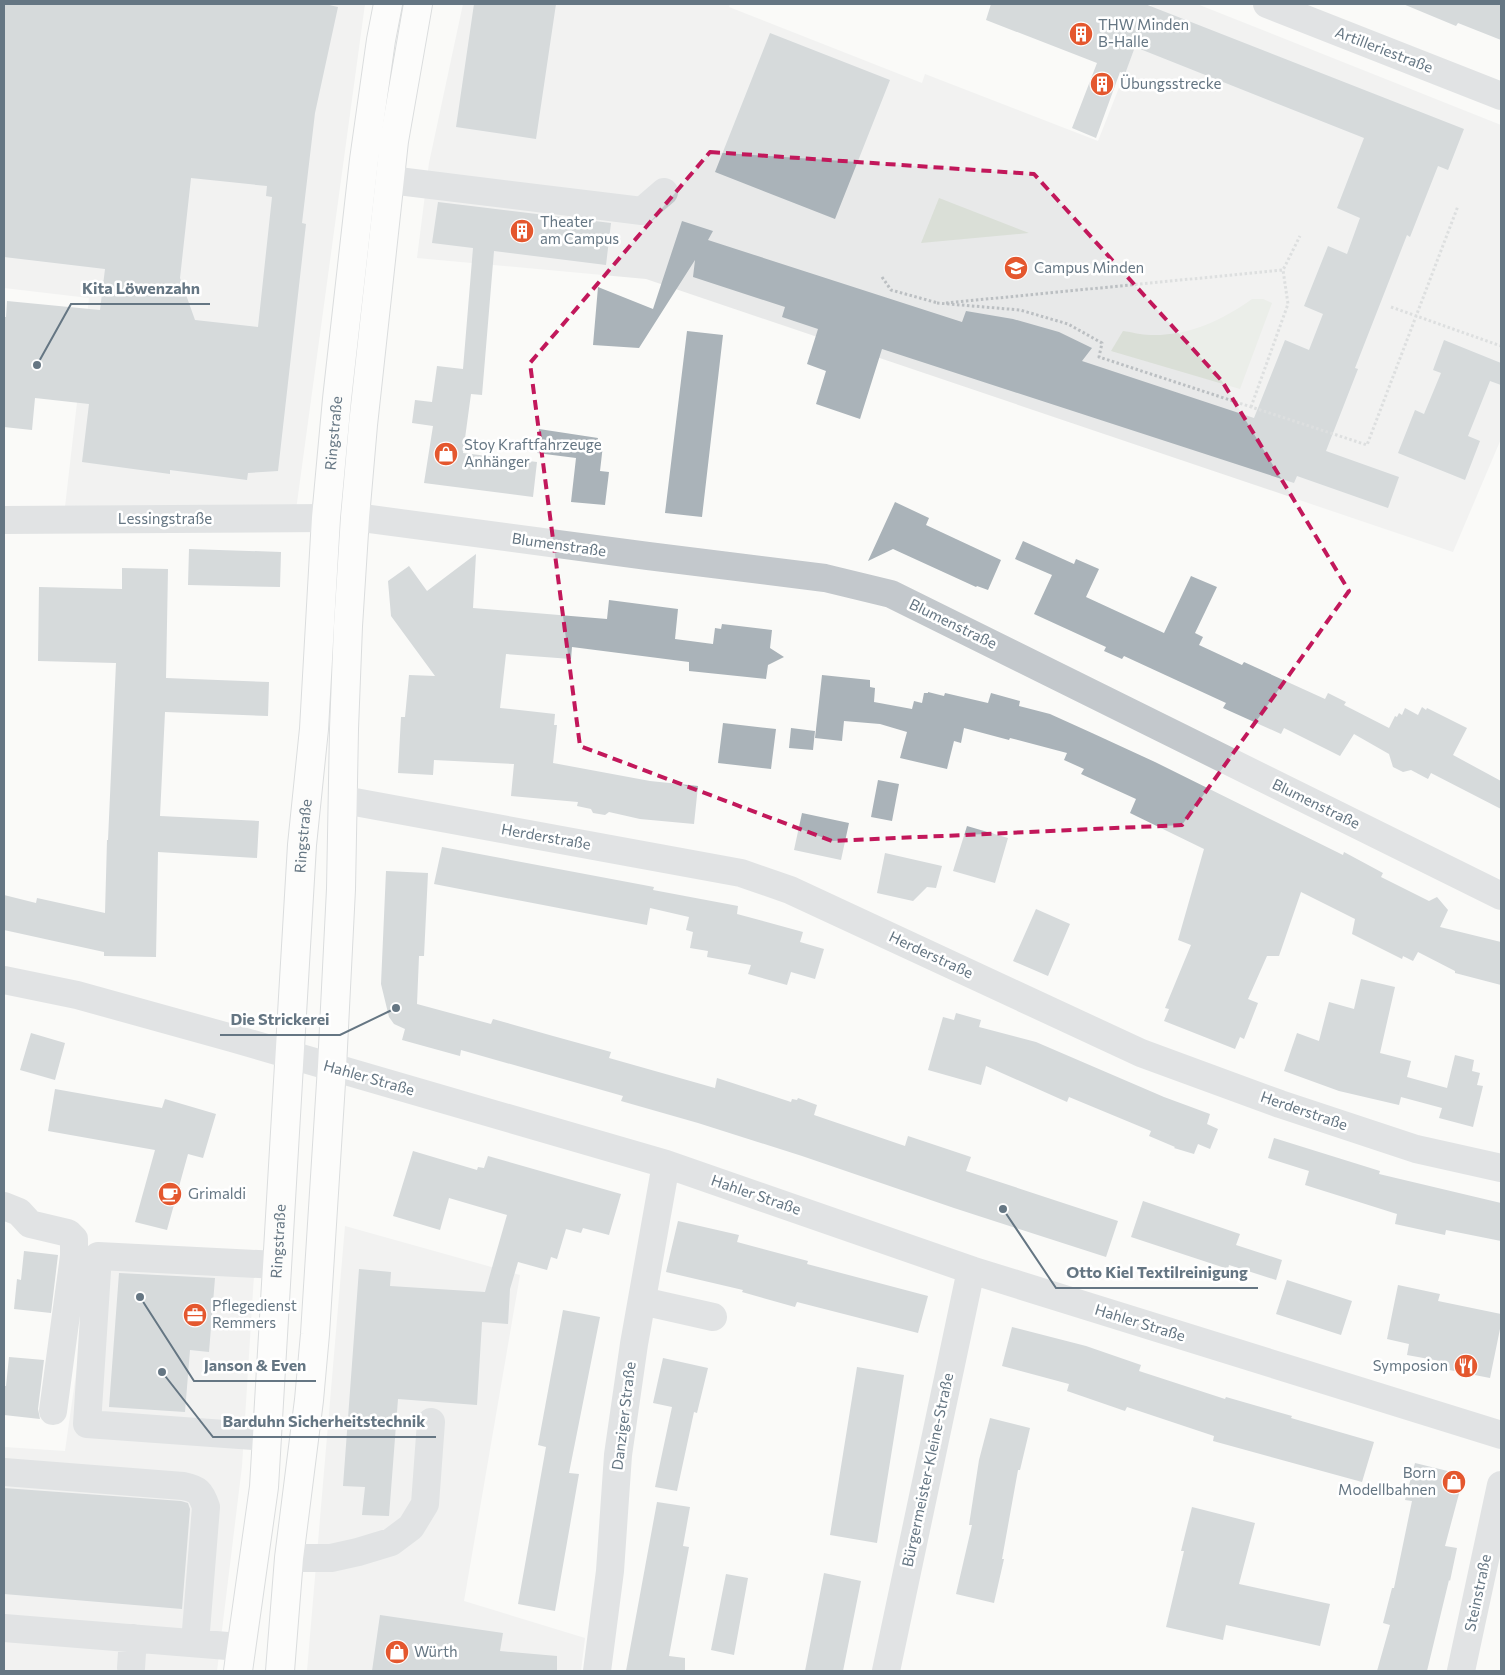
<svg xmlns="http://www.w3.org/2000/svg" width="1505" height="1675" viewBox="0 0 1505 1675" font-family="Commissioner,sans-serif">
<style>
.built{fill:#e8e9e9}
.green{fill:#dadfd7}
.building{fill:#aab3b9;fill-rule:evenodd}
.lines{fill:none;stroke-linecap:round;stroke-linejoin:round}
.major-casing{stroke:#b5babe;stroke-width:30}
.path{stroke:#bbbfc2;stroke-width:3;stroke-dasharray:2.5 2.5;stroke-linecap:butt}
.minor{stroke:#c3c8cc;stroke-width:28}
.major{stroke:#fff;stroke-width:28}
.marked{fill:none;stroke:#c2185b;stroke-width:4;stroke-dasharray:10 6;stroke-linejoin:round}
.labels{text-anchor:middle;stroke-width:5;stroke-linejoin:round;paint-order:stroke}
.poi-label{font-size:15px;fill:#657683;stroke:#fff;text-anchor:start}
.street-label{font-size:15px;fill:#657683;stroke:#fff}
.leader{fill:none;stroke:#657683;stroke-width:2}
.callout-dot{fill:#657683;stroke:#fff;stroke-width:2}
.callout-label{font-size:16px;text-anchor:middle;font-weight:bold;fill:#657683;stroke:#fff;stroke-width:5;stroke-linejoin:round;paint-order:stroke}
</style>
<rect width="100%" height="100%" fill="#fafaf8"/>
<path class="built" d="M 4,4 L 365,4 L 296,510 L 65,507 L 89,298 L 4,288 Z
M 463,4 L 730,4 L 729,7 L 922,83 L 925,74 L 1098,141 L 1152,4 L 1197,4 L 1501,125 L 1501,439 L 1453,552 L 646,279 L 417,258 L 429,163 Z
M 345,1226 L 520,1275 L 464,1601 L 585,1638 L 581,1671 L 307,1671 Z
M 94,1248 L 255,1259 L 242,1466 L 217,1671 L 4,1671 L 4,1447 L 65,1451 Z"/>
<path class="green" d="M 939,198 L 1029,233 L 921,243 Z
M 1252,299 L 1263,299 L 1272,303 L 1240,389 L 1111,351 L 1123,331 C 1132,332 1141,335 1150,335 C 1189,336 1221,321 1252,299 Z"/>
<path class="building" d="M 4,4 L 325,4 L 338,7 L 315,113 L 302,223 L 306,224 L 278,471 L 248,473 L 247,480 L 170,470 L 170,474 L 82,462 L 89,404 L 35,398 L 32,430 L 4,427 L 4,317 L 6,317 L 7,301 L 100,310 L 105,269 L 4,257 ZM 191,178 L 267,186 L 266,196 L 272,197 L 258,327 L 195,320 L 180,278 Z
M 474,4 L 556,4 L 536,139 L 456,127 Z
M 991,4 L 1145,4 L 1464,129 L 1448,170 L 1438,166 L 1410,237 L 1407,235 L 1355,368 L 1358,369 L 1326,451 L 1399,477 L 1388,508 L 1297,476 L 1294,483 L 882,349 L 860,419 L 816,404 L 826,371 L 807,364 L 818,329 L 782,317 L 785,307 L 693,277 L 695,260 L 639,348 L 593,345 L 598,287 L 653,309 L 682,221 L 713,231 L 708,240 L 962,322 L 966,311 L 1013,319 L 1059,332 L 1092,348 L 1082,361 L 1254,418 L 1285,340 L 1309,350 L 1323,314 L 1304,306 L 1328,246 L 1347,254 L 1360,218 L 1337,208 L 1364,138 L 1135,47 L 1125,74 L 1120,72 L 1096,138 L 1072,128 L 1097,63 L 986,20 Z
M 1403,4 L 1501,4 L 1501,40 L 1458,23 L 1456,26 Z
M 770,33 L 890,80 L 835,219 L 715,172 Z
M 438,202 L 611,223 L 606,265 L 494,251 L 482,395 L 471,394 L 463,453 L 537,462 L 533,497 L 424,483 L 433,426 L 412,423 L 415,400 L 432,402 L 437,366 L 463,369 L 473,248 L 432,243 Z
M 687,331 L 723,335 L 702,517 L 665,513 Z
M 1444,340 L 1501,363 L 1501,385 L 1490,381 L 1468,436 L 1480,441 L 1465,480 L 1398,453 L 1415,410 L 1424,414 L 1441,373 L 1433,370 Z
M 539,429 L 598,438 L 597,444 L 603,445 L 600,471 L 609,472 L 605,505 L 571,502 L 576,458 L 537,453 Z
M 895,502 L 929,518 L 926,525 L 1001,560 L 988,590 L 977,586 L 976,587 L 893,549 L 868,561 Z
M 1023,541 L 1074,564 L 1076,559 L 1099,569 L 1086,597 L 1164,633 L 1191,576 L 1217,587 L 1195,633 L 1203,637 L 1199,645 L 1242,665 L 1244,662 L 1325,699 L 1328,693 L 1346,702 L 1344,705 L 1389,728 L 1395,716 L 1397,717 L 1399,713 L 1402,715 L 1405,708 L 1418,715 L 1422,707 L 1426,710 L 1427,708 L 1467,728 L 1453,755 L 1501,781 L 1501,809 L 1431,773 L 1428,779 L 1411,770 L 1403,772 L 1393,767 L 1389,754 L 1354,734 L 1340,756 L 1284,728 L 1281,734 L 1223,708 L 1226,703 L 1124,656 L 1122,659 L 1104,651 L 1106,647 L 1034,614 L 1052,575 L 1015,559 Z
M 189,549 L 281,552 L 280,587 L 188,585 Z
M 476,554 L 473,608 L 607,619 L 609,600 L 678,609 L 675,639 L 713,644 L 715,628 L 721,629 L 722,624 L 772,630 L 770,648 L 784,657 L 768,665 L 766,679 L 689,671 L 689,662 L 572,647 L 571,659 L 506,654 L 500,708 L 555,714 L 554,725 L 557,725 L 553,763 L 650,781 L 698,786 L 694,824 L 640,819 L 609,812 L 605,815 L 593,813 L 591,809 L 577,806 L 578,802 L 511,796 L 514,764 L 434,760 L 433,775 L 398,773 L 401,717 L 405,717 L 409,675 L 435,676 L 391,616 L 388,581 L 409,566 L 427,591 Z
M 122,568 L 168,569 L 166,678 L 269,682 L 268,716 L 165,712 L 160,816 L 259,821 L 257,858 L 158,852 L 156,957 L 104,956 L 104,952 L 4,930 L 4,895 L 36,903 L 37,898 L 105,913 L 107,840 L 108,840 L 116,663 L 38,661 L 39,587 L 122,589 Z
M 822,675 L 870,680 L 870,687 L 875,688 L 874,702 L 912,709 L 914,701 L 922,703 L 924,693 L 928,693 L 928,692 L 944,696 L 945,693 L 988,703 L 991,693 L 1020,701 L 1019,706 L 1050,714 L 1092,733 L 1155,762 L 1343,855 L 1344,852 L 1383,873 L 1381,877 L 1429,901 L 1437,897 L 1448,910 L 1440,927 L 1501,942 L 1501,985 L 1455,973 L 1455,971 L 1418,952 L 1413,961 L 1403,956 L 1402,959 L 1352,934 L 1355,919 L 1301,892 L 1279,956 L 1267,956 L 1248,999 L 1258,1003 L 1244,1039 L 1240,1037 L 1235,1049 L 1164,1021 L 1169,1009 L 1165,1008 L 1191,945 L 1178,940 L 1204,849 L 1130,813 L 1136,799 L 1081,774 L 1084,769 L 1064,760 L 1067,753 L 1010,738 L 1009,740 L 964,728 L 961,743 L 954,741 L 947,769 L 900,758 L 907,732 L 880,724 L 844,721 L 842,741 L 815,738 Z
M 723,723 L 776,729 L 771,769 L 718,763 Z
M 791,728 L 815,731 L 813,750 L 789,748 Z
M 878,780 L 899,784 L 892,821 L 871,817 Z
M 802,813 L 849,823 L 841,860 L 794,850 Z
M 967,826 L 1008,838 L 995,883 L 953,871 Z
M 442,847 L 654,887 L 653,890 L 738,906 L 737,914 L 803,932 L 800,942 L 824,949 L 815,979 L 791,972 L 787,985 L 748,974 L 751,965 L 707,957 L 708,951 L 690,948 L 693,932 L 686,930 L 689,917 L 650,908 L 647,925 L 434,884 Z
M 885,853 L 942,866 L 936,888 L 927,887 L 913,901 L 877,893 Z
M 386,871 L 428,873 L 424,956 L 419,956 L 417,1004 L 491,1024 L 493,1019 L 553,1036 L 611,1052 L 609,1058 L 715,1088 L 717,1078 L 791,1102 L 792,1099 L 797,1100 L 798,1098 L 817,1105 L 814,1115 L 905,1146 L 908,1136 L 971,1157 L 966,1171 L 1118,1221 L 1106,1257 L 954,1208 L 802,1156 L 698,1123 L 621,1101 L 623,1096 L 461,1050 L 460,1056 L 402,1040 L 405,1029 L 394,1024 L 389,1017 L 381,984 Z
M 1036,909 L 1070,924 L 1048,976 L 1013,961 Z
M 1361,979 L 1395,987 L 1380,1053 L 1411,1061 L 1407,1077 L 1447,1088 L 1455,1055 L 1474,1060 L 1472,1071 L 1480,1073 L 1477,1085 L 1483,1086 L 1473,1127 L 1439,1118 L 1442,1108 L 1401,1097 L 1399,1105 L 1339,1091 L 1284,1071 L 1297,1033 L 1319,1041 L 1329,1002 L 1354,1009 Z
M 956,1013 L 981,1020 L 979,1027 L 1036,1042 L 1164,1097 L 1210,1114 L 1207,1124 L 1218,1129 L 1210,1149 L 1198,1144 L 1194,1154 L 1174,1148 L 1175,1147 L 1149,1136 L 1151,1131 L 1069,1097 L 1067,1102 L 986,1066 L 981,1085 L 928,1070 L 943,1017 L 954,1020 Z
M 31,1033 L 65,1043 L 55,1080 L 20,1070 Z
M 55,1089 L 162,1108 L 165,1099 L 216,1114 L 203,1158 L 188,1154 L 167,1230 L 135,1222 L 155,1150 L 48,1131 Z
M 1274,1138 L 1380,1171 L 1379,1174 L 1501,1203 L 1501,1241 L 1446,1230 L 1445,1235 L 1395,1224 L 1397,1214 L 1305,1185 L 1309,1171 L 1268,1158 Z
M 413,1151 L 477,1170 L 478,1167 L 484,1168 L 488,1156 L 621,1194 L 609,1235 L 583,1228 L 581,1233 L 566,1229 L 557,1259 L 551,1257 L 547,1270 L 518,1262 L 510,1289 L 508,1324 L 482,1322 L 477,1405 L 398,1399 L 389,1516 L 362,1515 L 365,1487 L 343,1486 L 359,1269 L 391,1272 L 390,1286 L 485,1292 L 507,1215 L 449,1198 L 440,1230 L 393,1216 Z
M 1143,1201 L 1240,1234 L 1236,1245 L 1282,1260 L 1276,1280 L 1229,1265 L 1228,1269 L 1131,1237 Z
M 678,1221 L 739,1235 L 737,1242 L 808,1261 L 807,1264 L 928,1296 L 918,1333 L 797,1302 L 795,1307 L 742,1292 L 743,1290 L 666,1272 Z
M 24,1251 L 58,1255 L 51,1313 L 14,1309 L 17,1279 L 21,1280 Z
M 119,1273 L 215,1278 L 209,1352 L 190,1350 L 185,1412 L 109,1407 Z
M 1287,1280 L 1352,1301 L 1341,1335 L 1276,1314 Z
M 1398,1285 L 1440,1294 L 1438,1301 L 1501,1314 L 1501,1324 L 1490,1378 L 1449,1370 L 1450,1368 L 1438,1365 L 1440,1361 L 1407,1355 L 1409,1344 L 1387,1339 Z
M 563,1310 L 600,1317 L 569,1473 L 579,1474 L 555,1611 L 518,1604 L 546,1447 L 538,1445 Z
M 1012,1327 L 1086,1346 L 1141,1365 L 1139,1371 L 1225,1399 L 1226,1397 L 1292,1416 L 1291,1418 L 1374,1442 L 1362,1482 L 1213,1441 L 1214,1436 L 1127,1407 L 1125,1411 L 1067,1391 L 1069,1384 L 1002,1366 Z
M 9,1357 L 44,1360 L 38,1409 L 40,1419 L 4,1415 L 4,1386 L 6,1386 Z
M 663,1358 L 708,1368 L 697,1413 L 694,1412 L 677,1491 L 655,1487 L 672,1407 L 653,1403 Z
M 857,1367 L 904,1375 L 877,1543 L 830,1535 Z
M 990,1418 L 1030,1428 L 1020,1470 L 1018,1470 L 1002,1559 L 1004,1559 L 994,1603 L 956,1594 L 972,1525 L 969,1525 L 979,1460 Z
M 1415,1463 L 1464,1475 L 1445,1546 L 1457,1548 L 1450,1581 L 1449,1580 L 1427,1671 L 1377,1671 L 1390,1625 L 1383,1623 L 1392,1588 L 1394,1588 L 1412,1501 L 1405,1500 Z
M 4,1488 L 181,1501 L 188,1503 L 190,1509 L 182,1609 L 4,1594 Z
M 657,1502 L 690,1507 L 683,1546 L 689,1547 L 669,1656 L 685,1658 L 685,1671 L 626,1671 Z
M 1192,1507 L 1255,1523 L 1239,1584 L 1330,1604 L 1320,1646 L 1226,1625 L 1223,1640 L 1166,1627 L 1184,1551 L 1181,1551 Z
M 824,1573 L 861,1581 L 843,1671 L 805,1671 Z
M 726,1574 L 748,1578 L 734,1655 L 711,1650 Z
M 380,1615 L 503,1633 L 500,1651 L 557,1656 L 557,1671 L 372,1671 Z"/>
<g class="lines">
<g class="major-casing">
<g id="major">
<path id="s1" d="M 238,1671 L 264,1487 L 302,845 L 314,729 L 326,518 L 337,399 L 364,160 L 381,40 L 388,4"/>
<path d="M 280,1671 L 289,1558 L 309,1400 L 315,1334 L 332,1067 L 341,889 L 344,729 L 348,626 L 355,517 L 363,425 L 394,141 L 418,4"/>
</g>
</g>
<path class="path" d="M 882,277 L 891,290 L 938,303
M 937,303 L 1020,310 L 1068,324 L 1102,343 L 1099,357 L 1367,445 L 1458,206
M 946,303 L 1283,270 L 1300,236
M 1391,307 L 1501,346
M 1251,407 L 1288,304 L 1283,270"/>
<path class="minor" d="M 1267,4 L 1501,96
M 390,180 L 642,211 L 664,192
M 355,517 L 648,556 L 825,578 L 891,594 L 1501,896
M 4,520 L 326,518
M 344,800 L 741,873 L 790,890 L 1141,1053 L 1280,1104 L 1416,1149 L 1501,1168
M 4,980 L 77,995 L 232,1038 L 666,1164 L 971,1270 L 1501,1435
M 4,1206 L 19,1212 L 30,1224 L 68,1233 L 74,1239 L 74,1256 L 53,1411
M 642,1301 L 713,1317
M 267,1437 L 87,1424 L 98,1256 L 277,1265
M 4,1472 L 183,1486 C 198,1489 201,1492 206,1507 L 195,1643
M 289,1558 L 331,1558 L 358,1552 L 391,1542 L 411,1527 L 425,1504 L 431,1422
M 4,1628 L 240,1647
M 131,1668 L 133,1638
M 597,1671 L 610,1571 L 618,1455 L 634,1344 L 666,1164
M 886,1671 L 971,1270
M 1461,1671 L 1501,1485"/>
<use href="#major" class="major"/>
</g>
<path d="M0 0H1505V1675H0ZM 710,152 L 1034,174 L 1222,381 L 1349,591 L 1182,825 L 832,841 L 580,746 L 530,363 Z" fill="#fafaf8" fill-opacity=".55" fill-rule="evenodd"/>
<path class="marked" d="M 710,152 L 1034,174 L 1222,381 L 1349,591 L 1182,825 L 832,841 L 580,746 L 530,363 Z"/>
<defs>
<g id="building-disc" transform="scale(1.25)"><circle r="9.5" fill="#e4572e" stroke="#fff"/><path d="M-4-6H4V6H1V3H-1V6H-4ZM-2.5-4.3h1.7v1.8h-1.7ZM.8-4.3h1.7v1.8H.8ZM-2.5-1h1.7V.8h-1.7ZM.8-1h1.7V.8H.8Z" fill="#fff"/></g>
<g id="university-disc" transform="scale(1.25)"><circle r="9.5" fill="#e4572e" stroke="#fff"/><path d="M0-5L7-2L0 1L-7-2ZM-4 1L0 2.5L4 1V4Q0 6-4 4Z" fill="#fff"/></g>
<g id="shop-disc" transform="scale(1.25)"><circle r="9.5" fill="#e4572e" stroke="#fff"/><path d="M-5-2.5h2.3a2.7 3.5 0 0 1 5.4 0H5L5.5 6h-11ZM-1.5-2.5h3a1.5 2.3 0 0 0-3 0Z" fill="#fff"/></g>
<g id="cafe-disc" transform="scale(1.25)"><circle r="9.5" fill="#e4572e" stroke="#fff"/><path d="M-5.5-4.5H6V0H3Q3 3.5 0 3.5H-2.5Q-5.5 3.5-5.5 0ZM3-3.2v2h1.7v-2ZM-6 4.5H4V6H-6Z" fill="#fff"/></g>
<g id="office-disc" transform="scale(1.25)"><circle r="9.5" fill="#e4572e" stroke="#fff"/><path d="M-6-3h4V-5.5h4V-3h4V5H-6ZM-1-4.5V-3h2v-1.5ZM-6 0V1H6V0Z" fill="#fff"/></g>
<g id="restaurant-disc" transform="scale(1.25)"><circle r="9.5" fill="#e4572e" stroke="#fff"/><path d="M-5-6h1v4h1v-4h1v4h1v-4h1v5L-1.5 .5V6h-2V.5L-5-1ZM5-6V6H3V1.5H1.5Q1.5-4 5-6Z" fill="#fff"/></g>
</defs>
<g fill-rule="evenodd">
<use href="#building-disc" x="1081" y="34"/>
<use href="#building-disc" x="1102" y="84"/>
<use href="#building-disc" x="522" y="231"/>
<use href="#university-disc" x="1016" y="268"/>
<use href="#shop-disc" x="446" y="454"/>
<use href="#cafe-disc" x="170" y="1194"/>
<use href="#office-disc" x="195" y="1315"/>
<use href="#restaurant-disc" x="1466" y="1366"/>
<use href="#shop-disc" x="1454" y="1482"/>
<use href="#shop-disc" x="397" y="1652"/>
</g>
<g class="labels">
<g class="poi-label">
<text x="1098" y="30">THW Minden<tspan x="1098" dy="17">B-Halle</tspan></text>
<text x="1120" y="89">Übungsstrecke</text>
<text x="540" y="227">Theater<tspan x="540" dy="17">am Campus</tspan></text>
<text x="1034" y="273">Campus Minden</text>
<text x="464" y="450">Stoy Kraftfahrzeuge<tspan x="464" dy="17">Anhänger</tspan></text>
<text x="188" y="1199">Grimaldi</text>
<text x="212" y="1311">Pflegedienst<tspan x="212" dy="17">Remmers</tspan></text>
<text x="1448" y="1371" text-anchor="end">Symposion</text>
<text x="1436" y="1478" text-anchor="end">Born<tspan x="1436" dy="17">Modellbahnen</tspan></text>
<text x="414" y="1657">Würth</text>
</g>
<g class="street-label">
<text transform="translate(1384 50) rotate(21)" y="5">Artilleriestraße</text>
<text dy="5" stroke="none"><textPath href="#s1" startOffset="1242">Ringstraße</textPath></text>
<text x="165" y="524">Lessingstraße</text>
<text transform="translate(559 545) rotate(8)" y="5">Blumenstraße</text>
<text transform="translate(953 624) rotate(26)" y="5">Blumenstraße</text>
<text transform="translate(1316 804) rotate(26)" y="5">Blumenstraße</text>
<text dy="5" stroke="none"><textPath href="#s1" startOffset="838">Ringstraße</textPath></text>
<text transform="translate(546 837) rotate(10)" y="5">Herderstraße</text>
<text transform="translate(931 955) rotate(25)" y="5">Herderstraße</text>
<text transform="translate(369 1078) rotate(16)" y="5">Hahler Straße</text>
<text transform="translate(1304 1111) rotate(19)" y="5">Herderstraße</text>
<text transform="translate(756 1195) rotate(19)" y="5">Hahler Straße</text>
<text dy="5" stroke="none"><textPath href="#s1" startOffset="432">Ringstraße</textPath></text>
<text transform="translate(1140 1323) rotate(17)" y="5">Hahler Straße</text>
<text transform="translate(624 1416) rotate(-83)" y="5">Danziger Straße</text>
<text transform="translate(928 1470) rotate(-78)" y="5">Bürgermeister-Kleine-Straße</text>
<text transform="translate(1478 1593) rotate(-78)" y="5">Steinstraße</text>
</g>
</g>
<path class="leader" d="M37 365L71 304H210M396 1008L340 1035H220M1003 1209L1056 1288H1258M140 1297L194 1381H316M162 1372L213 1437H436"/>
<g class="callout-dot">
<circle cx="37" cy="365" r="5"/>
<circle cx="396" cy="1008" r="5"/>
<circle cx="1003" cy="1209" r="5"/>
<circle cx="140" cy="1297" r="5"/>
<circle cx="162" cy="1372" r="5"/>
</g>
<g class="callout-label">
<text x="141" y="294">Kita Löwenzahn</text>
<text x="280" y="1025">Die Strickerei</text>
<text x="1157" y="1278">Otto Kiel Textilreinigung</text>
<text x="255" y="1371">Janson &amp; Even</text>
<text x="324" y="1427">Barduhn Sicherheitstechnik</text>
</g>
<rect width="1505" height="1675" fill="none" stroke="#657683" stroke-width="10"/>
</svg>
